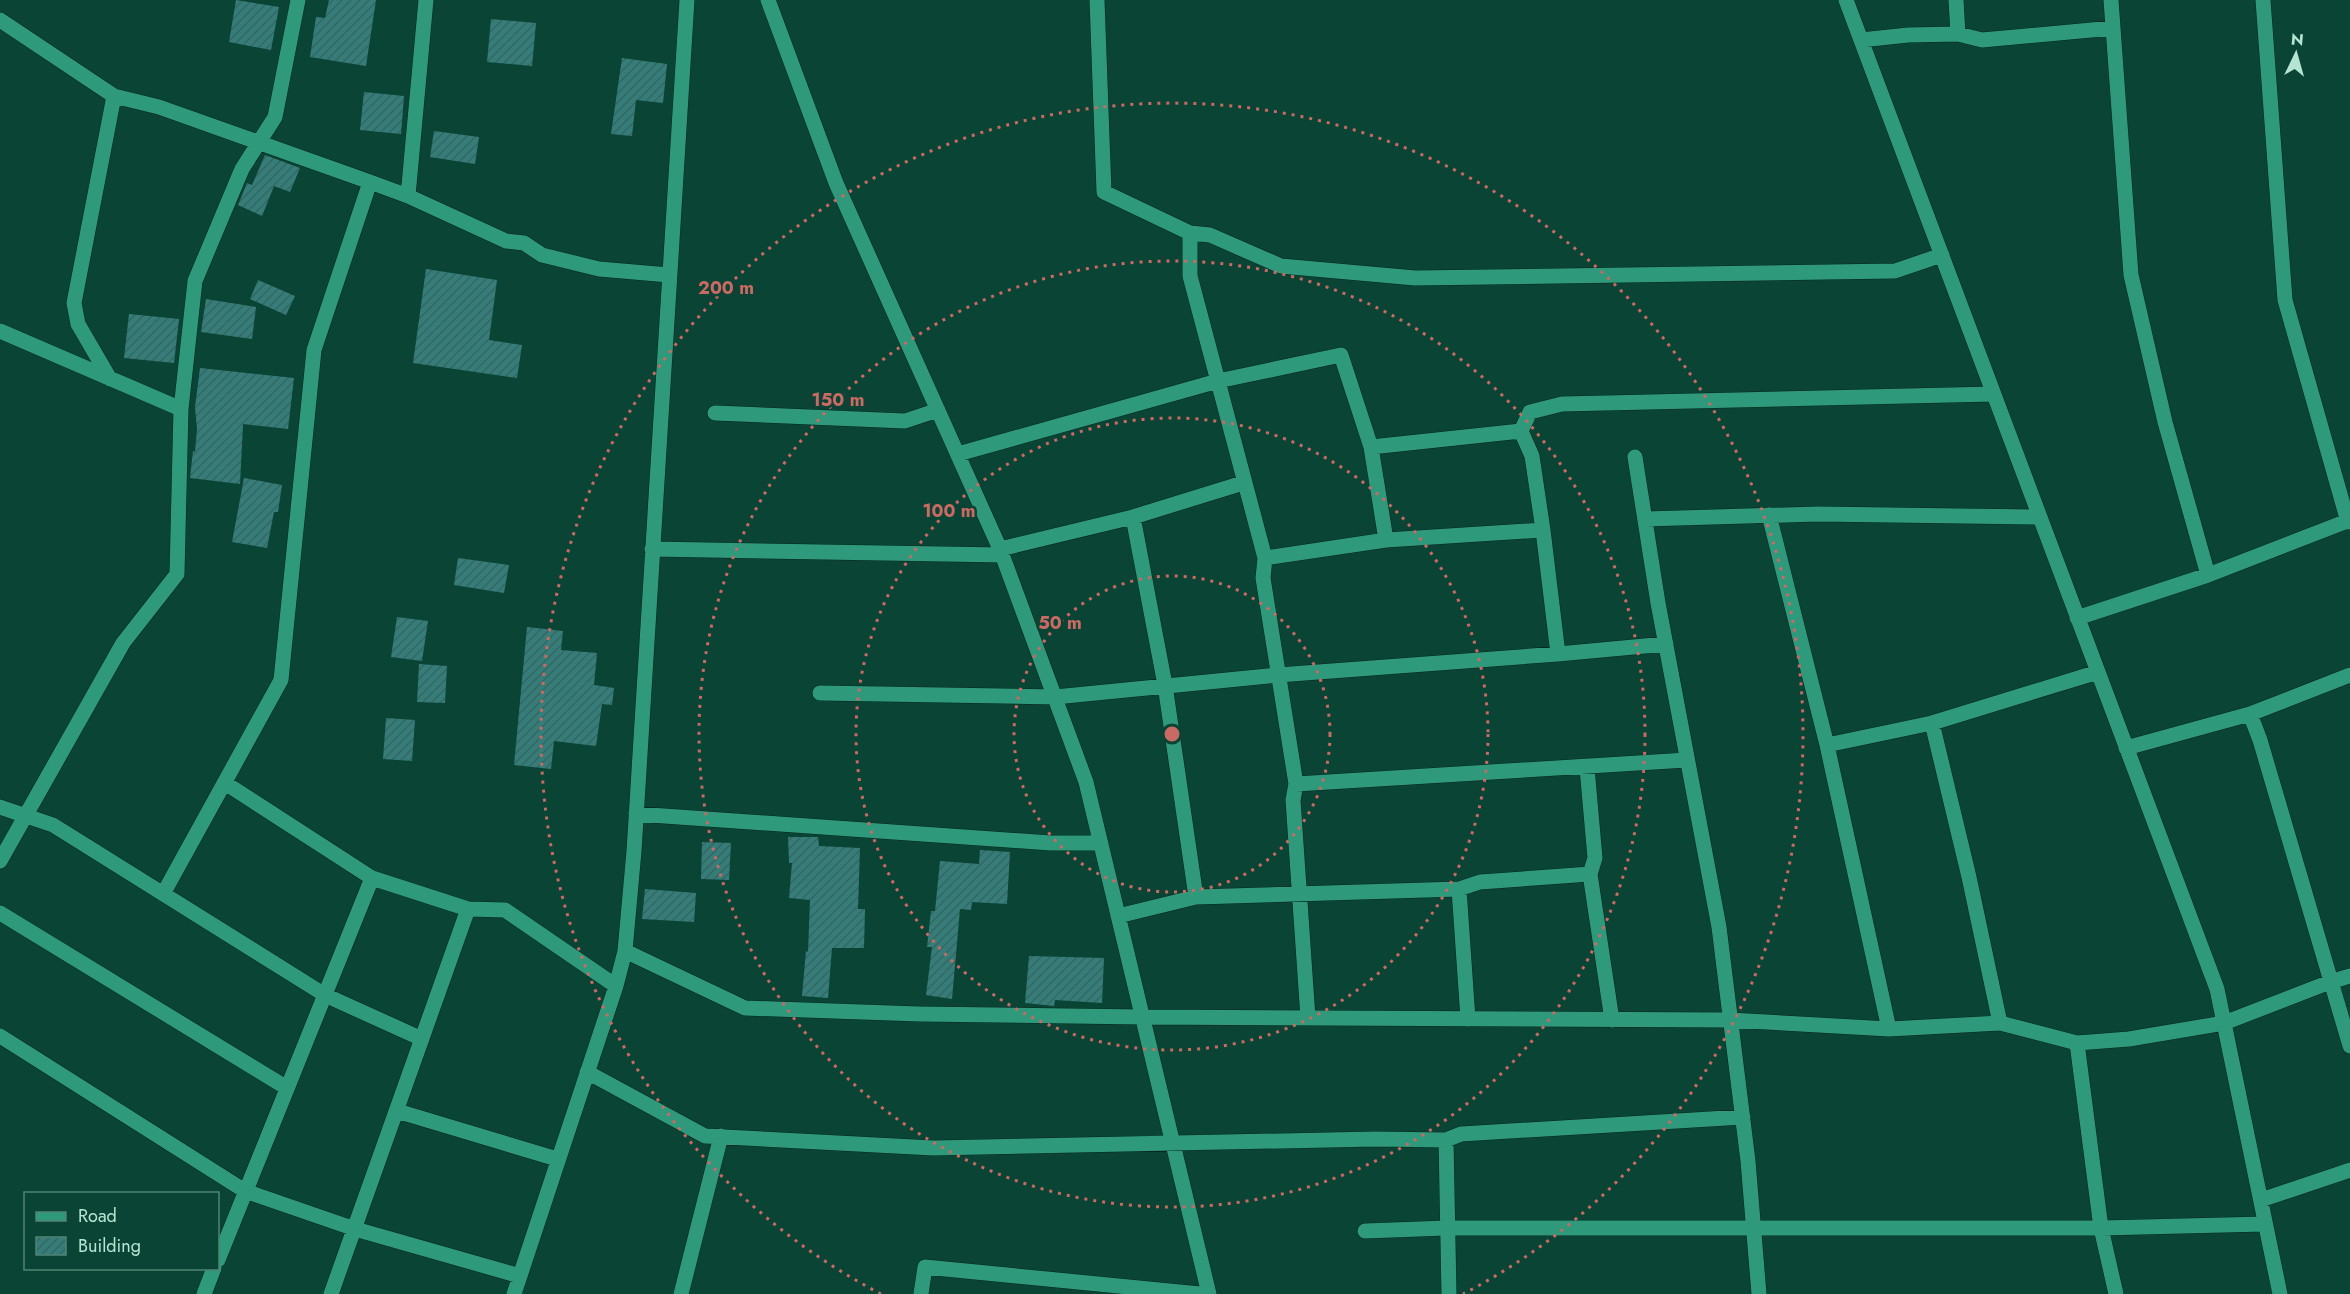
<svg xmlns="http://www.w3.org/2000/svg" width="2350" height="1294" viewBox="0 0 2350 1294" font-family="Jost,sans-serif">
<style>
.building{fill:url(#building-hatch)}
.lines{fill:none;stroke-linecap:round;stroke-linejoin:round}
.minor-casing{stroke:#06281e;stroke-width:16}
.minor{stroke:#2f997b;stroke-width:15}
.ring{fill:none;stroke:#cb6a64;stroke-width:3;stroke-dasharray:3 6}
.centre{fill:#cb6a64;stroke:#0a4435;stroke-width:3}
.ring-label{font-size:18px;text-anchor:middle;font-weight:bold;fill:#cb6a64;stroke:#0a4435;stroke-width:5;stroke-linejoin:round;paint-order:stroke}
</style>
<defs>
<pattern id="building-hatch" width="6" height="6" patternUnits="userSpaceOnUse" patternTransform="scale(1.5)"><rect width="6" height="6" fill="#367d79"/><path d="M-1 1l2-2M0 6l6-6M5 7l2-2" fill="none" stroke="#366662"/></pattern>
</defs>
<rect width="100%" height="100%" fill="#0a4435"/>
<path class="building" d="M 236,0 L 279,7 L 271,50 L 229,42 Z
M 329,0 L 376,0 L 366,66 L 310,57 L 316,17 L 325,18 Z
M 491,19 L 536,23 L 532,66 L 487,62 Z
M 622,58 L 667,64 L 663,103 L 636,100 L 632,136 L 611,134 Z
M 364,92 L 404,96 L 401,134 L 360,130 Z
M 434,131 L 479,137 L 475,164 L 430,157 Z
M 265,155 L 300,168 L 290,192 L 274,186 L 262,216 L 238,205 L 247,183 L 252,185 Z
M 426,269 L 497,280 L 489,340 L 522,345 L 517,378 L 413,363 Z
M 258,280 L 295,296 L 286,315 L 250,299 Z
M 206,299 L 256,307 L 252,339 L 201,332 Z
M 129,314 L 179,319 L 174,363 L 124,358 Z
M 200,368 L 294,378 L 288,429 L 243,424 L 240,484 L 190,478 L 193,451 L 195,452 L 197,429 L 195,407 Z
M 244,478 L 282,485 L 278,512 L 274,512 L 267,548 L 232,542 Z
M 458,558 L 509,565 L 504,593 L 454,585 Z
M 397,617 L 428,621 L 422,661 L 391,657 Z
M 527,627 L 563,631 L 561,650 L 597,653 L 594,685 L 614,688 L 612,705 L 602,704 L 596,746 L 554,741 L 551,769 L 514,765 Z
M 419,664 L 447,666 L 445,703 L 417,702 Z
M 386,718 L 415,720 L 412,761 L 383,759 Z
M 788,837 L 818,837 L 819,846 L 860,848 L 858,909 L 865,909 L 864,948 L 832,948 L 828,998 L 802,996 L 806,951 L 808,952 L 810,900 L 789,898 L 792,863 L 789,863 Z
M 702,842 L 731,843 L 729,880 L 701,879 Z
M 980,850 L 1010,852 L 1007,904 L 972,902 L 971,910 L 960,909 L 952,999 L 926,995 L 932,947 L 927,947 L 931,911 L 935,911 L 940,861 L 979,864 Z
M 645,889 L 696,893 L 694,922 L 642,919 Z
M 1029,956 L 1104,958 L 1102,1003 L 1055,1000 L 1054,1006 L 1025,1003 Z"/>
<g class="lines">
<g class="minor-casing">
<path id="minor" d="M 768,0 L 836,183 L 1000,549 L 1086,782 L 1209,1294
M 1097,0 L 1104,192 L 1190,233 L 1210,235 L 1281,266 L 1415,278 L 1895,271 L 1942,255
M 1846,0 L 2217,989 L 2280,1294
M 1956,0 L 1958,34
M 2111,0 L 2131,275 L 2165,422 L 2208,575
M 2263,0 L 2285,300 L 2348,522
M 0,20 L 114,96 L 159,107 L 370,182 L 408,196 L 506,241 L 524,243 L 542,255 L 599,269 L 669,275
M 1861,40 L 1908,35 L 1958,34 L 1982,40 L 2113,28
M 408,196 L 426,0
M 1190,233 L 1190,276 L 1265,558 L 1263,578 L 1296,784 L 1293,800 L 1308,1018
M 0,331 L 181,409
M 110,379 L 78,324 L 74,303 L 114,96
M 715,413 L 905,421 L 938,410
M 1371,447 L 1521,431
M 958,454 L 1218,381 L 1341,355 L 1371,447 L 1386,540
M 1635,457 L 1658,603 L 1719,927 L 1748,1161 L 1759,1294
M 1769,515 L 1827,745 L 1889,1029
M 1133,517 L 1165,685 L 1196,897
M 1645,519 L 1818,514 L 2039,517
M 652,549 L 1003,555
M 1000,549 L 1133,517 L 1243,483
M 1265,558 L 1386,540 L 1543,530
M 2077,618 L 2208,575 L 2350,520
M 1558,654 L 1543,530 L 1532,456 L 1521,431 L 1530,412 L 1562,404 L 1993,394
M 820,693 L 1055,697 L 1278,675 L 1558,654 L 1666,644
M 2250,714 L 2260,740 L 2350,1046
M 1932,723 L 1969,877 L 2000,1023
M 1827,745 L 1932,723 L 2098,672
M 2126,748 L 2250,714 L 2350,675
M 1587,768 L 1595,858 L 1590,874 L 1612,1020
M 1296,784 L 1687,760
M 0,807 L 53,825 L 325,995 L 422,1039
M 636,814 L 1051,843 L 1101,843
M 0,861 L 123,643 L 177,574 L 181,409 L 195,281 L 242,169 L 275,117 L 298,0
M 1459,889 L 1468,1019
M 163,894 L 281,680 L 314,350 L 370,182
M 468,909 L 505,910 L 616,986
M 0,913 L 287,1088
M 1118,916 L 1196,897 L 1459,889 L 1480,882 L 1590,874
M 625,951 L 745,1008 L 919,1014 L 1143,1017 L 1730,1020 L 1889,1029 L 2000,1023 L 2077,1043 L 2129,1039 L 2224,1023 L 2330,982 L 2350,976
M 0,1036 L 245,1191 L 355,1229 L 520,1276
M 2077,1043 L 2101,1228 L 2116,1294
M 587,1072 L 705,1136 L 933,1148 L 1375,1139 L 1446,1140 L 1461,1134 L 1743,1117
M 397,1111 L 557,1159
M 1446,1140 L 1449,1294
M 2261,1200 L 2350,1170
M 1365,1231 L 1446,1228 L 2101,1228 L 2265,1224
M 218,1260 L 372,878 L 225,783
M 204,1294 L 214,1268
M 331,1294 L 468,909 L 372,878
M 514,1294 L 616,986 L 625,951 L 634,851 L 687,0
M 681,1294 L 721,1136
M 921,1294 L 925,1267 L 1200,1294"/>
</g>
<use href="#minor" class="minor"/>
</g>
<g class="ring">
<circle cx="1172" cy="734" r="158"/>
<circle cx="1172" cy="734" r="316"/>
<circle cx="1172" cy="734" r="473"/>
<path d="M881 1294A631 631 0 1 1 1463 1294"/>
</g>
<circle cx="1172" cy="734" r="9" class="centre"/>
<g class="ring-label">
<text x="726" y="294">200 m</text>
<text x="838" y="406">150 m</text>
<text x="949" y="517">100 m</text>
<text x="1060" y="629">50 m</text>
</g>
<rect x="24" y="1192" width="195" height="78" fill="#0a4435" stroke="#4f8474" stroke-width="1.5"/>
<rect x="36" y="1212" width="30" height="9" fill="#2f997b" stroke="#4f8474" stroke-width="1.5"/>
<text x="78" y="1222" font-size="18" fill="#b6e4d3">Road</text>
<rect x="36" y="1237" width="30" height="18" fill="url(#building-hatch)" stroke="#4f8474" stroke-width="1.5"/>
<text x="78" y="1252" font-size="18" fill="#b6e4d3">Building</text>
<g transform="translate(2296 54) rotate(5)" stroke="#0a4435" stroke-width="4.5" paint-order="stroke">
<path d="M0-4.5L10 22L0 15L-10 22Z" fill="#b6e4d3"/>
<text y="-9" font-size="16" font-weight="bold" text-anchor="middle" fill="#b6e4d3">N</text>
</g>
</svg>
